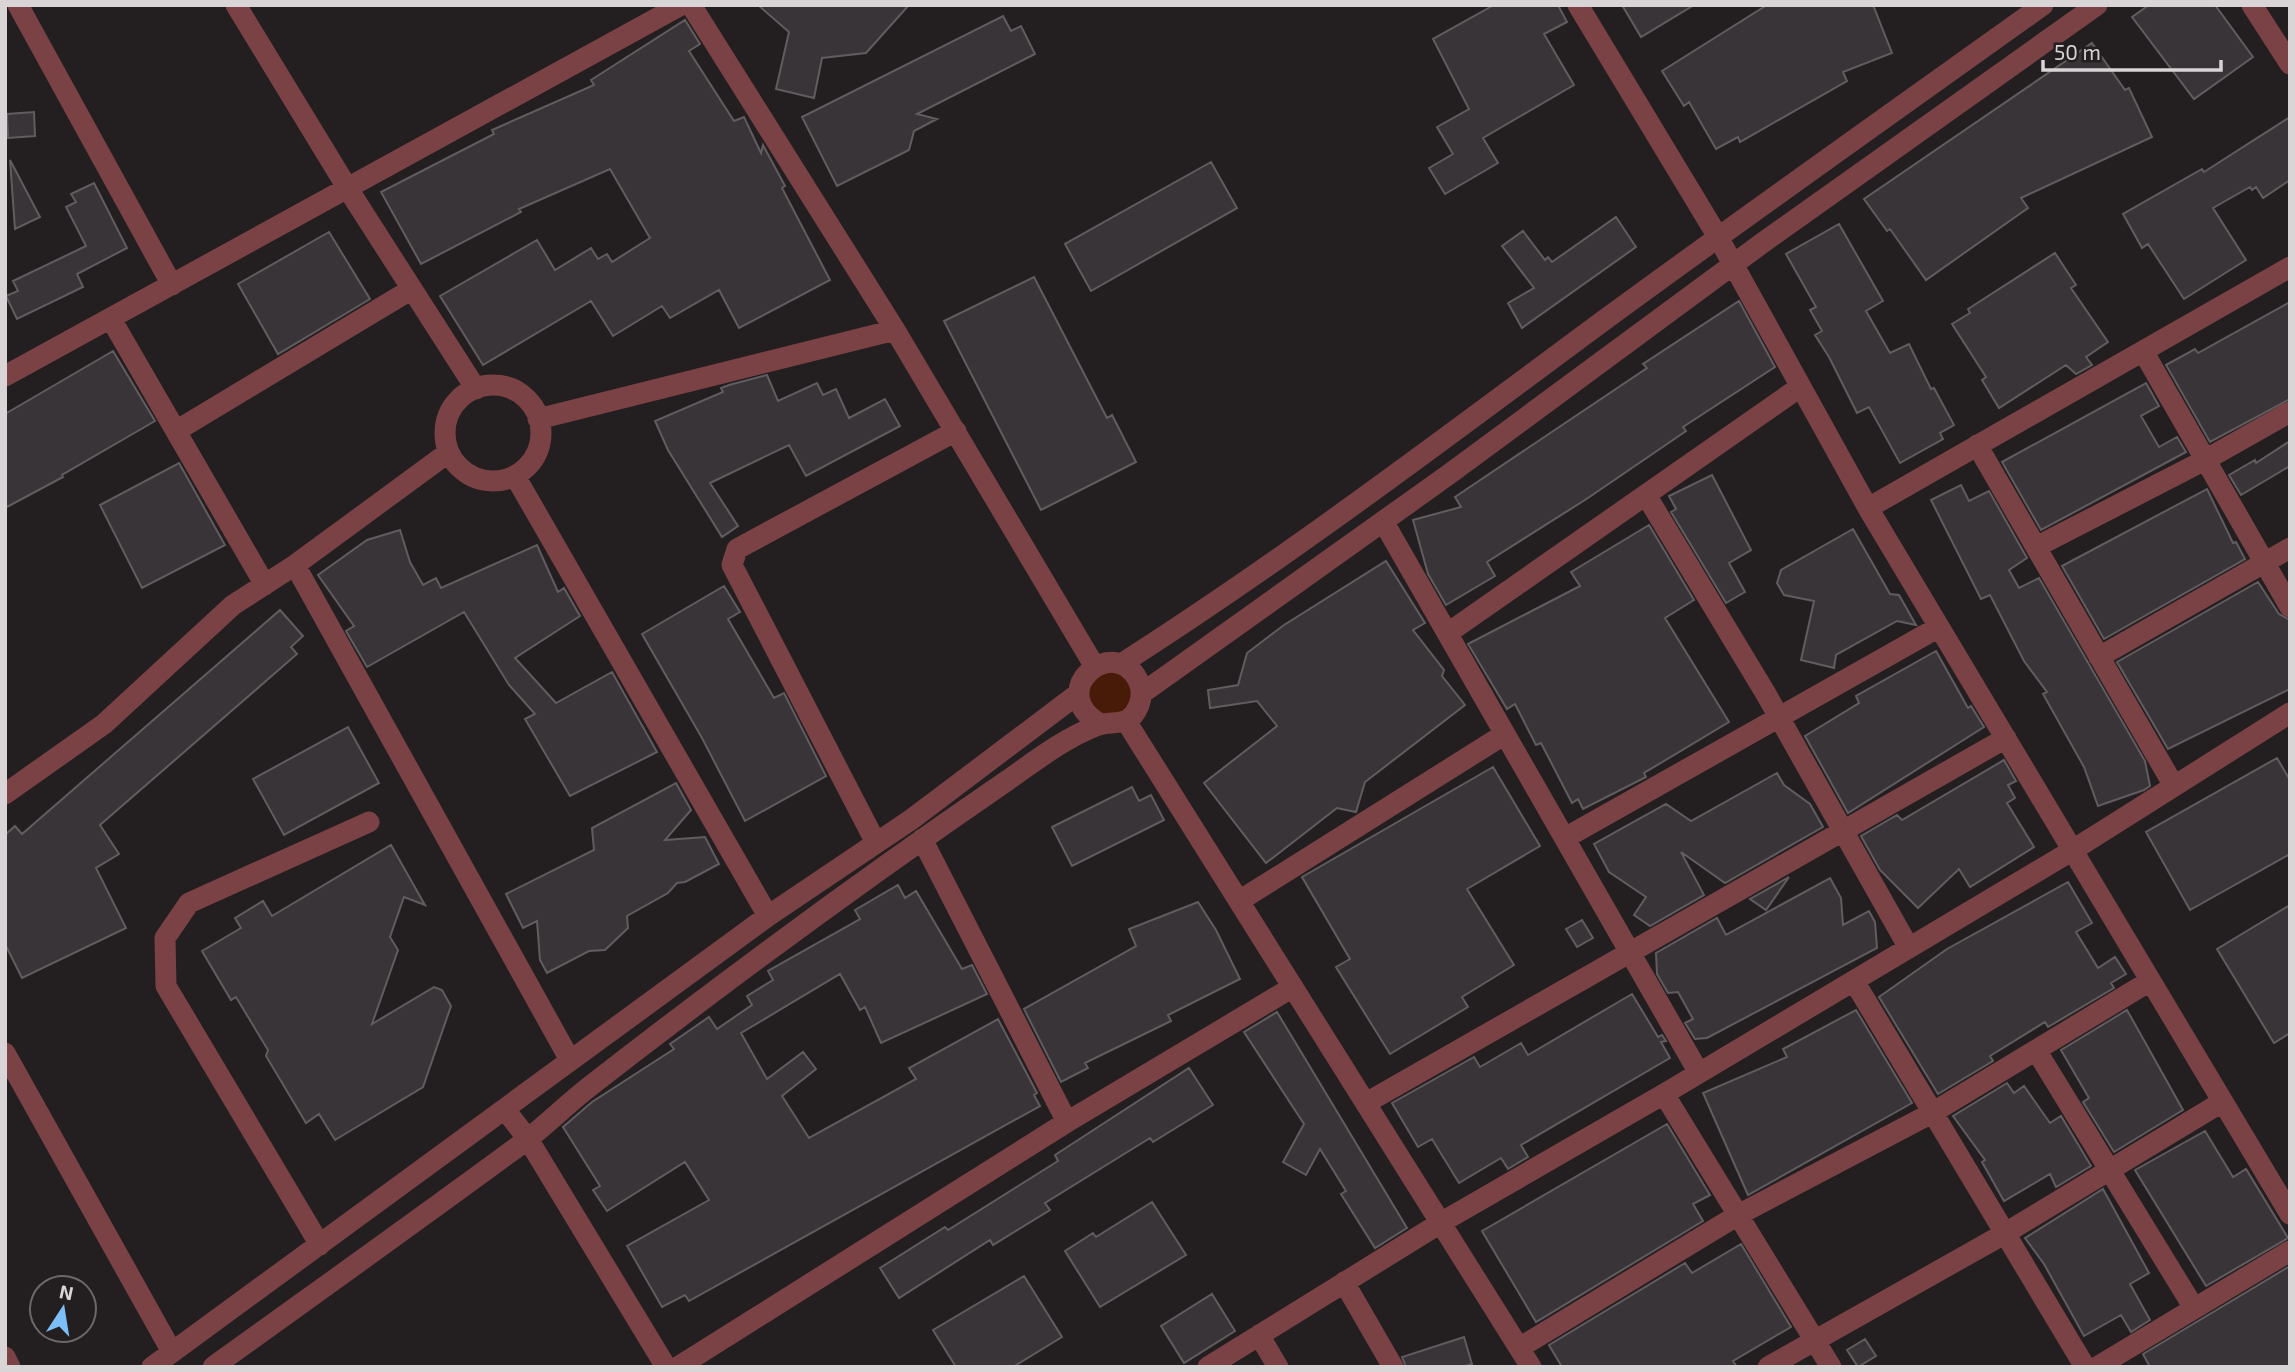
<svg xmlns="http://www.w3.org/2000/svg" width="2295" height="1372" viewBox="0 0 2295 1372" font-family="'Exo 2',sans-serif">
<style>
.green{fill:#481b09}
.building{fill:#393438;stroke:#615c5f;stroke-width:2}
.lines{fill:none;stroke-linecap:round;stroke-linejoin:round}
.minor{stroke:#7a4244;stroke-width:21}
</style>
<rect width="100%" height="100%" fill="#231e1f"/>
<path class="green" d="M 1119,670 L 1135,689 L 1123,716 L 1093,713 L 1087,684 L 1093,676 Z"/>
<path class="building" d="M 758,5 L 909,5 L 866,53 L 822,58 L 814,98 L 776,89 L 789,32 Z
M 1494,5 L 1558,5 L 1567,22 L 1544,34 L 1574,85 L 1483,138 L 1498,163 L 1445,194 L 1429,168 L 1453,154 L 1437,127 L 1469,109 L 1433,39 Z
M 1622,5 L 1694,5 L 1641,37 Z
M 1767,5 L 1873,5 L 1892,53 L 1843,72 L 1847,81 L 1740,142 L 1738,137 L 1716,149 L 1689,102 L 1684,106 L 1662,71 Z
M 2149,5 L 2215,5 L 2253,57 L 2194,99 L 2132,17 Z
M 1003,16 L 1011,31 L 1021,26 L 1035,54 L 917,114 L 937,119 L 914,131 L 909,150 L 837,186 L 802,117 Z
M 685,20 L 700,44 L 689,51 L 734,121 L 744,117 L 761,153 L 763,145 L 785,186 L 782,188 L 830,280 L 739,328 L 719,290 L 670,318 L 662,306 L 613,336 L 591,301 L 483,365 L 440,296 L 537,240 L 555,270 L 591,248 L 598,259 L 607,254 L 612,262 L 650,238 L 610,169 L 519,209 L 521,212 L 421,264 L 381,192 L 494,134 L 492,130 L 594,85 L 591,80 Z
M 2092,43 L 2125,90 L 2129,88 L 2152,137 L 2021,198 L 2028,208 L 1926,280 L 1890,229 L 1887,231 L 1864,199 Z
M 34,112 L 35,136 L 8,138 L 7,114 Z
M 2290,117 L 2290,180 L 2263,198 L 2256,187 L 2252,190 L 2250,187 L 2213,208 L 2246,260 L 2184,299 L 2148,244 L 2142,248 L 2123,214 L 2202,169 L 2204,172 Z
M 10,160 L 40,217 L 15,229 Z
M 1211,162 L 1237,208 L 1091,291 L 1065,244 Z
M 94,183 L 127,248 L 77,274 L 83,287 L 17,319 L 6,296 L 18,291 L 13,281 L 86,246 L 66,207 L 76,202 L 71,194 Z
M 1616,217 L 1636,247 L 1522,328 L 1508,303 L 1534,288 L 1502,246 L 1523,231 L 1545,260 L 1548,257 L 1552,262 Z
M 1839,224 L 1883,301 L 1866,311 L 1890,353 L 1909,344 L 1931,389 L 1934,388 L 1954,425 L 1940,433 L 1943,439 L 1900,463 L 1869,407 L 1857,413 L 1829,357 L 1815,335 L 1822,331 L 1810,310 L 1816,307 L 1786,254 Z
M 329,232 L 370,299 L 278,354 L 238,284 Z
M 2055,253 L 2076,285 L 2071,288 L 2108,342 L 2086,357 L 2092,365 L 2076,374 L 2066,365 L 1999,408 L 1982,380 L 1986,377 L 1952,324 L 1970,313 L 1968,309 Z
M 1034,277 L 1107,418 L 1112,415 L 1136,462 L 1041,510 L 944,321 Z
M 1739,301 L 1775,367 L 1683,427 L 1686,431 L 1588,498 L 1487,562 L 1495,576 L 1446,605 L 1428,574 L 1413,520 L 1461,507 L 1455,497 L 1647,368 L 1643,364 Z
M 2290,302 L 2290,399 L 2210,442 L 2166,365 L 2195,349 L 2198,353 Z
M 113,351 L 155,421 L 62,475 L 63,477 L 5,508 L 5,414 Z
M 767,375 L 778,401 L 817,383 L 823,395 L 836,389 L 849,418 L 885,399 L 900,426 L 806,476 L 789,445 L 710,483 L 738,526 L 722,537 L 668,450 L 655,421 L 723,392 L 721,388 L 729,385 Z
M 2146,383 L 2159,406 L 2141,416 L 2159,447 L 2177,437 L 2186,452 L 2041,530 L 2002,462 Z
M 2290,441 L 2290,466 L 2241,495 L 2229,475 L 2255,460 L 2256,463 Z
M 179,463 L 225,545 L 142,588 L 100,505 Z
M 1712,475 L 1751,550 L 1729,563 L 1745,592 L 1726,603 L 1671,512 L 1676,509 L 1669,496 Z
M 1961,485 L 1969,501 L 1989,491 L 2027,558 L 2009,570 L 2019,588 L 2039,578 L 2145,761 L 2150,786 L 2144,790 L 2098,806 L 2084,767 L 2043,694 L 2047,692 L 2024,661 L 1990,595 L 1981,599 L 1931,500 Z
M 2207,489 L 2233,543 L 2236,542 L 2245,559 L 2104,639 L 2062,566 Z
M 1649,525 L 1694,600 L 1665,618 L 1729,722 L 1644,773 L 1646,777 L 1583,809 L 1578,799 L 1572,803 L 1541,743 L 1536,745 L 1515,704 L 1507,709 L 1468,644 L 1580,586 L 1571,572 Z
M 1853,529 L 1890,594 L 1899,595 L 1916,625 L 1897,621 L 1836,655 L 1834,668 L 1801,660 L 1814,601 L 1784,595 L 1777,583 L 1781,570 Z
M 400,530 L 410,562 L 423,585 L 436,578 L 441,588 L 537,545 L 558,592 L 564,588 L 580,616 L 515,658 L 556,703 L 612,672 L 657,752 L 570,796 L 525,719 L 535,714 L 509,685 L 464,612 L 367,667 L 346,631 L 354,626 L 318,575 L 367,540 Z
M 1386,561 L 1425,623 L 1413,630 L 1444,670 L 1442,676 L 1465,705 L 1365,782 L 1356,812 L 1337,808 L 1266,863 L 1204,783 L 1277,726 L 1257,701 L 1210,708 L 1208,690 L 1238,685 L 1247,653 L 1284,625 Z
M 2258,582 L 2279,614 L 2290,620 L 2290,689 L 2168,749 L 2117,662 Z
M 724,586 L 740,612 L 728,619 L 774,698 L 784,693 L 826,776 L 745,821 L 702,738 L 642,634 Z
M 280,610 L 303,636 L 291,647 L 297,654 L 100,825 L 119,854 L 96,868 L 126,928 L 22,978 L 5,944 L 5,835 L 15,826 L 22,834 Z
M 1936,651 L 1968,708 L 1971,706 L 1984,727 L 1848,813 L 1805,736 L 1859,703 L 1856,696 Z
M 348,727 L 379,783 L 284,835 L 253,779 Z
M 2277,758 L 2290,780 L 2290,854 L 2190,910 L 2146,832 Z
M 2004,760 L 2016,781 L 2008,785 L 2015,798 L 2007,803 L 2034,847 L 1970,887 L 1959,869 L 1918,908 L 1880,870 L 1861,836 L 1897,815 L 1902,820 Z
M 1493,767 L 1540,846 L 1467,889 L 1514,965 L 1462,997 L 1468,1007 L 1390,1054 L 1336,967 L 1350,959 L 1302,877 Z
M 1777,773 L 1784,785 L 1810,804 L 1823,827 L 1725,883 L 1681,852 L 1704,895 L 1650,926 L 1634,915 L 1646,897 L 1609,872 L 1594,844 L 1666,804 L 1691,821 Z
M 676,783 L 691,810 L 665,840 L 705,837 L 719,864 L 685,882 L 677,883 L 668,893 L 627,916 L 628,928 L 605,950 L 589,951 L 547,973 L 540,960 L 537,921 L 523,928 L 506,894 L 594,850 L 592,828 Z
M 1132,787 L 1139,801 L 1151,795 L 1164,820 L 1072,866 L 1052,827 Z
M 391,845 L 425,905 L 404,897 L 390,937 L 398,950 L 372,1024 L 434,987 L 442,990 L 451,1006 L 423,1087 L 335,1140 L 319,1114 L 306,1123 L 266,1056 L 268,1050 L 236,997 L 231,1000 L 202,951 L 241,928 L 235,918 L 263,901 L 272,916 Z
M 1789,877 L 1766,910 L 1750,899 Z
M 1830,878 L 1841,898 L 1843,925 L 1869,911 L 1875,922 L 1877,948 L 1707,1038 L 1695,1039 L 1685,1023 L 1693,1019 L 1678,992 L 1668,993 L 1657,974 L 1656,953 L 1717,918 L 1726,935 Z
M 2068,882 L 2092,923 L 2076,932 L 2098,968 L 2115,957 L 2126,974 L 2111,983 L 2114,988 L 2048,1027 L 2045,1022 L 1990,1056 L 1993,1061 L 1938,1094 L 1879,997 L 1947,949 Z
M 898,885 L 905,898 L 916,891 L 962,969 L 972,965 L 987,994 L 881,1043 L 865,1007 L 860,1010 L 840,974 L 741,1033 L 767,1079 L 803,1052 L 816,1069 L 782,1096 L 809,1138 L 916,1079 L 909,1068 L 998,1019 L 1037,1093 L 1034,1095 L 1040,1106 L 689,1301 L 685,1295 L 662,1307 L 627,1246 L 709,1200 L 685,1162 L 607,1211 L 593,1190 L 600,1186 L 563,1127 L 592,1102 L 674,1049 L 670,1044 L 709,1017 L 717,1029 L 752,1005 L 747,996 L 773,980 L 768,971 L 860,919 L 855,910 Z
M 1198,902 L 1216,930 L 1240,979 L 1168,1015 L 1171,1021 L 1085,1063 L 1088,1068 L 1061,1082 L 1024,1009 L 1136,946 L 1129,929 Z
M 2290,905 L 2290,1033 L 2274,1043 L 2217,949 Z
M 1582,920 L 1593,938 L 1577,947 L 1566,929 Z
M 1632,994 L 1658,1037 L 1662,1035 L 1666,1041 L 1661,1042 L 1670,1058 L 1521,1145 L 1528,1157 L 1508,1169 L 1501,1158 L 1459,1183 L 1432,1139 L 1418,1147 L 1392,1103 L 1474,1057 L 1480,1067 L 1521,1043 L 1528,1055 Z
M 1856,1010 L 1912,1103 L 1748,1195 L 1703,1093 L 1787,1057 L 1783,1049 Z
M 2127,1010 L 2183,1110 L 2114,1152 L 2083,1102 L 2089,1098 L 2061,1050 Z
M 1277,1012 L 1407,1228 L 1375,1248 L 1341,1194 L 1346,1191 L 1320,1149 L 1306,1175 L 1283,1162 L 1304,1124 L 1244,1032 Z
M 1189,1068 L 1213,1105 L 1153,1142 L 1150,1138 L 1045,1203 L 1050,1210 L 993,1245 L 990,1240 L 899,1298 L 880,1268 L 945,1227 L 948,1230 L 1058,1161 L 1055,1155 Z
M 2007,1083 L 2014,1093 L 2024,1086 L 2050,1123 L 2061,1116 L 2091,1166 L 2056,1187 L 2050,1174 L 2004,1201 L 1982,1162 L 1985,1160 L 1953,1116 Z
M 1667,1124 L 1710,1195 L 1693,1204 L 1703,1221 L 1536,1322 L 1482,1231 Z
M 2205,1131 L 2233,1177 L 2246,1169 L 2288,1238 L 2206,1286 L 2135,1170 Z
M 2103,1189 L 2149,1273 L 2130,1284 L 2150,1320 L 2131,1332 L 2121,1315 L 2084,1336 L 2044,1264 L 2025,1238 Z
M 1152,1202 L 1186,1255 L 1100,1307 L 1065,1251 L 1093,1233 L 1096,1237 Z
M 1741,1244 L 1791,1327 L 1733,1361 L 1737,1367 L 1562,1367 L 1549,1345 L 1685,1263 L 1692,1273 Z
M 2290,1266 L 2290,1367 L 2150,1367 L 2143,1354 Z
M 1024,1276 L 1062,1337 L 1013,1367 L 956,1367 L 933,1330 Z
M 1212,1294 L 1235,1331 L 1184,1363 L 1161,1326 Z
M 1464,1337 L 1472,1364 L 1462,1367 L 1406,1367 L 1402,1357 Z
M 1865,1339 L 1876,1356 L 1858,1367 L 1847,1350 Z"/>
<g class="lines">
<path class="minor" d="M 18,5 L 172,285
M 236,5 L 348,189 L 476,389
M 691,5 L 895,330 L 1095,667
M 1578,5 L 1718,237 L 1868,508 L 2290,1214
M 2252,5 L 2290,64
M 111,319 L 265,585
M 2143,351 L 2290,607
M 5,376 L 681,5
M445 433a48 48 0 1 1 96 0a48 48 0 1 1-96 0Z
M 538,419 L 895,330
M 176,431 L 412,289
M 1977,445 L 2174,786
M 515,476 L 768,916
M 1646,495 L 1766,694 L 1909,948
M 1868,508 L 2290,267
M 1383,521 L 1699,1073
M 2036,547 L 2205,460 L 2290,412
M 295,565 L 570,1060
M 1448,633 L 1800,387
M 2099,657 L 2290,548
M 1121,664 C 1287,558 1445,438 1603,321 C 1749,214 1896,110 2043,5
M 1141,694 L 1448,475 L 1761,244 L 2097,5
M 1126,721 L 1531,1367
M 5,794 L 104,724 L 233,605 L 295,565 L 449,452
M 1565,838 L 1939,627
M 922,839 L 1067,1122
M 876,843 L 732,565 L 737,549 L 956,431
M 1239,901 L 1505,734
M 1854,981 L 2085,1367
M 2036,1050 L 2194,1308
M 5,1053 L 172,1352
M 1664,1094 L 1831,1367
M 1366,1103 L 2006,738
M 506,1111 L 528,1139 L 666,1367
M 320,1245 L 166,986 L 165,938 L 189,903 L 369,822
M 1344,1282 L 1393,1367
M 1259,1335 L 1278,1367
M 1519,1348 L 1738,1215 L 1932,1113 L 2150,981
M 5,1357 L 10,1367
M 152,1367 L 768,916 L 912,819 L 1079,693
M 213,1367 C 317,1292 421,1218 524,1142 C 546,1125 566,1105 589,1087 C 725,981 865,878 1008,780 C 1035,761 1065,738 1096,726 C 1113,719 1129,730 1139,705 C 1142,697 1142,688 1138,680 C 1114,633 1044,691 1100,724
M 678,1367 L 1067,1122 L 1293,987
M 1208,1367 L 1442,1222 L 1664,1094 L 2073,850 L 2290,713
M 1768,1367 L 2004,1234 L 2222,1102
M 2097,1367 L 2290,1251"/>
</g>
<rect width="2295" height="1372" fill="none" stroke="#d9d5d6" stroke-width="14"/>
<g transform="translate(63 1309) rotate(12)"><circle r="33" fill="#231e1f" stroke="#6c6768" stroke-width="2"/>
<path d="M0-5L12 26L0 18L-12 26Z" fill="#7bbef8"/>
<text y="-10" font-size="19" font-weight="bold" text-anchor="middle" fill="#d9d5d6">N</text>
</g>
<path d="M2043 60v10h178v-10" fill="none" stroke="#d9d5d6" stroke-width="3.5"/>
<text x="2054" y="60" font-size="21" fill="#d9d5d6" stroke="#231e1f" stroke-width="5" paint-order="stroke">50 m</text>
</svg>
